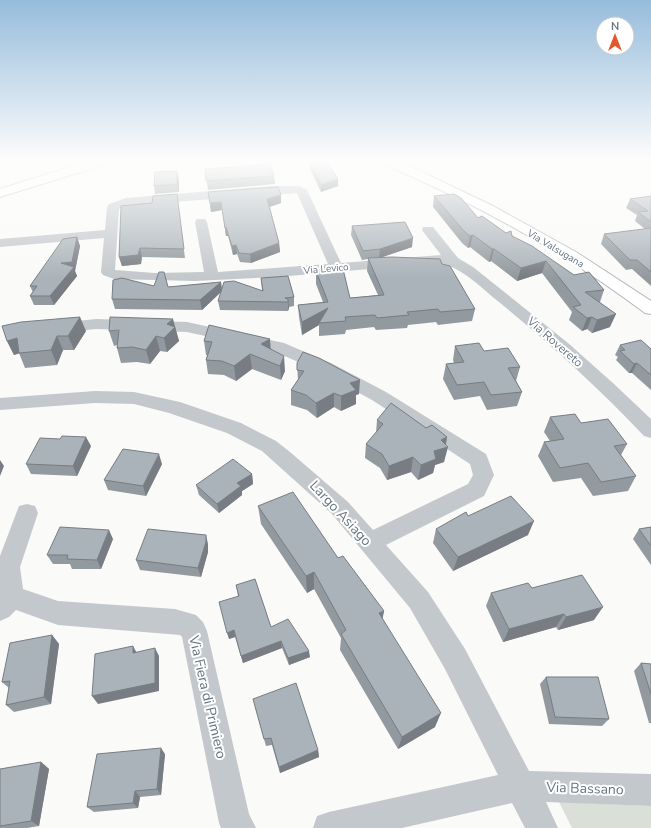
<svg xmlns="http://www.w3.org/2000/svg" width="651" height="828" viewBox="0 0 651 828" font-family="'Nunito Sans',sans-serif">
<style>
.green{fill:#dadfd7}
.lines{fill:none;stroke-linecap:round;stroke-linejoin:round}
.secondary-casing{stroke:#b3babf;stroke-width:2}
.primary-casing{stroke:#b5babe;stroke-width:2}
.minor{fill:#c3c8cc;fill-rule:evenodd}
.secondary{fill:#fff;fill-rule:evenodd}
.primary{fill:#fff;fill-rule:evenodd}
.wall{fill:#929a9f}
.shaded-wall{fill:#777d82}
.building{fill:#aab3b9;stroke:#777d82}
.labels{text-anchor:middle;stroke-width:4;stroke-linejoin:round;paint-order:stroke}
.far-street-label{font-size:10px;fill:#657683;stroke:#fff}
.street-label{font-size:12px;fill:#657683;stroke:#fff}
.near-street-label{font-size:14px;fill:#657683;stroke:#fff}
</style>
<rect width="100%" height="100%" fill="#fafaf8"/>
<path class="green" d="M 559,802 L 651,806 L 651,828 L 572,828 Z"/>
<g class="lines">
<g class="secondary-casing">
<path id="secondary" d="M 383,162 L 401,162 L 493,206 L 576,252 L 651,301 L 651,314 L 645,313 C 565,253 476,203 385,165 Z"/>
</g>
<g class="primary-casing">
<path id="primary" d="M 85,162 L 105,162 L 103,165 L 0,197 L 0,189 Z"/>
</g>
<path class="minor" d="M 270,186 L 300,186 L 307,190 L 341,263 L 441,255 L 422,230 L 423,227 L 433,227 L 458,258 L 473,267 L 568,343 L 614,384 L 651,419 L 651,438 L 644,436 C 599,388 550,344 499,302 C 481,288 462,267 439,263 L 277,277 L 195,281 L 114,279 L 103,275 L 101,272 L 104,238 L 0,247 L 0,239 L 105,230 L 107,207 L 109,204 L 126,198 ZM 297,193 L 328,264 L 218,272 L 207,222 L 205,219 L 197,219 L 195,222 L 204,272 L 155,273 L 115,270 L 119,209 L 128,205 Z
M 96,319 L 187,322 L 284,343 L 331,363 L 386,392 L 486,454 L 494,475 L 484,496 L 386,545 L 428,592 L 465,649 L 529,771 L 651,774 L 651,806 L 546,802 L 558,828 L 525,828 L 512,803 L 402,828 L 313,828 L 317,816 L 329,812 L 498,775 L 445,669 L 410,608 L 332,514 L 262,451 L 227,433 L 169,413 L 134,404 L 95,403 L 0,410 L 0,398 L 95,391 L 134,392 L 180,402 L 241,423 L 276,441 L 290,452 L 348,502 L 373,530 L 468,484 L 473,475 L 470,464 L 372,400 L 319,371 L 273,351 L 187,332 L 96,329 L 59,333 L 53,331 L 51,328 L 53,325 L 59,323 Z
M 27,504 L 35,506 L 38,513 L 20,567 L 23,589 L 58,601 L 175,609 L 196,615 L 203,622 L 207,631 L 249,814 L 256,828 L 221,828 L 219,823 L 182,637 L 180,635 L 58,625 L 16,610 L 9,617 L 0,621 L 0,556 L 19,506 Z"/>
<use href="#secondary" class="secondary"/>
<use href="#primary" class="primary"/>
</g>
<path class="wall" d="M 310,163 L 338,179 L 338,186 L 321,192 L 310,169 Z
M 205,169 L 274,176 L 275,184 L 208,190 Z
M 179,179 L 179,192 L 155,194 L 154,186 Z
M 208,192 L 281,203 L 270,207 L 279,243 L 280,252 L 251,263 L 240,262 L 237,254 L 233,255 L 228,236 L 226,236 L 222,210 L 211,212 Z
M 434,196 L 512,236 L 574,275 L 604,290 L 600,302 L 610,327 L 592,333 L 587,329 L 582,331 L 569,320 L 572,312 L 542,273 L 517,281 L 491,261 L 489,262 L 470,247 L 468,248 L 462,243 L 433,207 Z
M 651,196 L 651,286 L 632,269 L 626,270 L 601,244 L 604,234 L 645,229 L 635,221 L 637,215 L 626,208 L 630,199 Z
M 178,203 L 185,258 L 142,257 L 141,264 L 122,266 L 119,257 Z
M 352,226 L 412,247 L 383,257 L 442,264 L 475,309 L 472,321 L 438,325 L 436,322 L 408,325 L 407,328 L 376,330 L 374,327 L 346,330 L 345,334 L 319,336 L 319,325 L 302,335 L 299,317 L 298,305 L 323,302 L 316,284 L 316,271 L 350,298 L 378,295 L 367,271 L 368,259 L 362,260 L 351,235 Z
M 77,237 L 80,246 L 75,271 L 77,276 L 54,305 L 34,305 L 30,296 L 33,292 L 30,286 Z
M 261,278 L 294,297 L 294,306 L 289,307 L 288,311 L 220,310 L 218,301 L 221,292 L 202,310 L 115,309 L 112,299 L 154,286 L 168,287 L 221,282 L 222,290 L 262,290 Z
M 209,325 L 271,349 L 285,371 L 281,380 L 252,369 L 236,381 L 224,375 L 208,374 L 206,360 L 207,355 L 206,355 L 204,341 Z
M 175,327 L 179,341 L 167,352 L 160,351 L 150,364 L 137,362 L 121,363 L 117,348 L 117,345 L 114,346 L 109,331 Z
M 86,331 L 74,350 L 63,350 L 57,365 L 25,368 L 19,353 L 14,355 L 7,341 Z
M 620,345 L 651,349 L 651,390 L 632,373 L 629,373 L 616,360 L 618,357 L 615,355 Z
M 455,346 L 484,351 L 520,367 L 516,381 L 522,392 L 517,406 L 487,410 L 480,396 L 454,400 L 443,379 L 446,364 L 454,363 L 453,360 Z
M 297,363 L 359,394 L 356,395 L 356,404 L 341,411 L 334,407 L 317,418 L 307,410 L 291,405 L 291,390 L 298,380 Z
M 550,417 L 581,423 L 627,444 L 621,455 L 636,476 L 628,491 L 593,496 L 581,478 L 553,482 L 538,456 L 544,442 L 550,441 L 544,432 Z
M 377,420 L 426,428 L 447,437 L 446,445 L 444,462 L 435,465 L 433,473 L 418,480 L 411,472 L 387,480 L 380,468 L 365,458 L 366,444 L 376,433 Z
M 91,446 L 77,476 L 31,474 L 26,464 Z
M 162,464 L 146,496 L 108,490 L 104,480 Z
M 252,474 L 253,484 L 242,491 L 242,495 L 219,513 L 199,495 L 196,485 Z
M 258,506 L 338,558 L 384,611 L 382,619 L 435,727 L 398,749 L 340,650 L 341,638 L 314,589 L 307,593 L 261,524 Z
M 468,516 L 528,535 L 453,571 L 433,543 L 436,529 Z
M 651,527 L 651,565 L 633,539 L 639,529 Z
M 113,539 L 101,569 L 72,569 L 70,564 L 53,564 L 47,555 Z
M 208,544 L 208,552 L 201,577 L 140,570 L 136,560 Z
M 236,585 L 271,627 L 310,657 L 289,665 L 282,648 L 243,663 L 235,637 L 229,639 L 238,596 Z
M 532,588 L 594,620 L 558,630 L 556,627 L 503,642 L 486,606 L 491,593 Z
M 52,635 L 59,644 L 51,704 L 14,712 L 6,705 L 9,688 L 2,682 Z
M 641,663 L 651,664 L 651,723 L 649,723 L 634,671 Z
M 546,677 L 609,719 L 602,726 L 549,724 L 540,684 Z
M 255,707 L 318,750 L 319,757 L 280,773 L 272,745 L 266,746 Z
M 165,754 L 161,795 L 140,797 L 138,808 L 94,812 L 87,807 Z
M 41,762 L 49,769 L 39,826 L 27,828 L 0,828 L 0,769 Z"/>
<path class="shaded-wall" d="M 177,171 L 179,179 L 179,192 L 177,184 Z
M 338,179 L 338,186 L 321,192 L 321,185 Z
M 281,195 L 281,203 L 268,207 L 267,199 Z
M 221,202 L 222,210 L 211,212 L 210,203 Z
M 226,227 L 228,236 L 226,236 L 225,228 Z
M 473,235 L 470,247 L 468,248 L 470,236 Z
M 77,237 L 80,246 L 75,271 L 77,276 L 54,305 L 50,296 L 61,263 Z
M 413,238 L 412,247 L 379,258 L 380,249 Z
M 279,243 L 280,252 L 251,263 L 250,254 Z
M 236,245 L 237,254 L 233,255 L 232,246 Z
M 140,248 L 142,257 L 141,264 L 122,266 L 119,257 Z
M 492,249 L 494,249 L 491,261 L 489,262 Z
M 546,261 L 542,273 L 517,281 L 521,268 Z
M 221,282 L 222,291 L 202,310 L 200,300 Z
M 288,299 L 289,308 L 288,311 Z
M 328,308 L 319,323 L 319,325 L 302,335 L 302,322 Z
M 616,314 L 610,327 L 592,333 L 597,320 Z
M 80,317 L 86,331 L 74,350 L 68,336 Z
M 592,317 L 587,329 L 582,331 L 587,318 Z
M 173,319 L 179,341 L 167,352 L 164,338 L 167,324 Z
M 57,336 L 63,350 L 57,365 L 51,350 Z
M 156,336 L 160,351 L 150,364 L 146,350 Z
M 17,338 L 24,352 L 14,355 L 7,341 Z
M 270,339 L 271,353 L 261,344 Z
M 250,354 L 252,369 L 236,381 L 234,366 Z
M 284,356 L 285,371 L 281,380 L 280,366 Z
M 637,363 L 632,373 L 629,373 L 634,364 Z
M 360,380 L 359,394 L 356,395 L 356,404 L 341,411 L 341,396 L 350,383 Z
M 334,393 L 334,407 L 317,418 L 316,403 Z
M 86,437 L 91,446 L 77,476 L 73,466 Z
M 447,437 L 445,448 L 448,447 L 444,462 L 435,465 L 433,473 L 418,480 L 421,465 L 434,451 L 441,440 Z
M 159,454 L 162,464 L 146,496 L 143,486 Z
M 413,457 L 411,472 L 387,480 L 389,466 Z
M 0,460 L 4,466 L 0,476 Z
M 252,474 L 253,484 L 242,491 L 242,495 L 219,513 L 217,504 L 237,483 Z
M 534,521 L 528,535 L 453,571 L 458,557 Z
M 109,530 L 113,539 L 101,569 L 97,560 Z
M 206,535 L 208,544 L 208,552 L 201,577 L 198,568 Z
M 314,572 L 314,589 L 307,593 L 306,576 Z
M 603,607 L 594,620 L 558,630 L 566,617 Z
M 384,611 L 381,627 L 379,613 Z
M 564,614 L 556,627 L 503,642 L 509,629 Z
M 234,630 L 235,637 L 229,639 L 227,633 Z
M 52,635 L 59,644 L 51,704 L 44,697 Z
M 281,641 L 282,648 L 243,663 L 241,656 Z
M 133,646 L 138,655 L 133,653 Z
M 155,648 L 159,656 L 159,691 L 98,704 L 92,696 Z
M 309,651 L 310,657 L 289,665 L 288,658 Z
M 441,713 L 435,727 L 398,749 L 402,737 Z
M 161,748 L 165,754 L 161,795 L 157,789 Z
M 318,750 L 319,757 L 280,773 L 279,767 Z
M 41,762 L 49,769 L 39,826 L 31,821 Z
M 135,791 L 140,797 L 138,808 L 133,803 Z"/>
<path class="building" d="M 317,162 L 327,162 L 338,179 L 321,185 L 310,163 Z
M 270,164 L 274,176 L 206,181 L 205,169 Z
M 177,171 L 177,184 L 154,186 L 155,172 Z
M 278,187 L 281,195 L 267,199 L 279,243 L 250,254 L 239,253 L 236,245 L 232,246 L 226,227 L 225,228 L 221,202 L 210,203 L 208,192 Z
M 177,194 L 184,249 L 140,248 L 138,255 L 119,257 L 121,206 L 152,203 L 153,196 Z
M 454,194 L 461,198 L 478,218 L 482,216 L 506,233 L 511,231 L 512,236 L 532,246 L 574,275 L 589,272 L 604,290 L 585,292 L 616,314 L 597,320 L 592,317 L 587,318 L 573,307 L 581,305 L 546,261 L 521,268 L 494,249 L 492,249 L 473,235 L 470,236 L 464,231 L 434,196 Z
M 651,196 L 651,222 L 638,212 L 648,211 L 630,199 Z
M 405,222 L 413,238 L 380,249 L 363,251 L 352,226 Z
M 651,228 L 651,272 L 637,260 L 630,260 L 604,234 Z
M 77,237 L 72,262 L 61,263 L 74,267 L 50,296 L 30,296 L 37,286 L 30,286 L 63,239 Z
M 392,257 L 440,259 L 442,264 L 450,266 L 475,309 L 440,312 L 438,309 L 407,312 L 409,315 L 377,318 L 375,315 L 345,317 L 346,321 L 319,323 L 328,308 L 302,322 L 298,305 L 328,302 L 316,271 L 326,267 L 334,269 L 343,269 L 350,298 L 384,295 L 368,258 Z
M 159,272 L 164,272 L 168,287 L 221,282 L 200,300 L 112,299 L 113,280 L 122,278 L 154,286 Z
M 288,276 L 294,297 L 285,298 L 288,299 L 288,302 L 218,301 L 224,282 L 234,281 L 263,291 L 261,278 Z
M 80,317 L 68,336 L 57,336 L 51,350 L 19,353 L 17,338 L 7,341 L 2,326 L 21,322 Z
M 110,317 L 173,319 L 167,324 L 175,327 L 164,338 L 156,336 L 146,350 L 132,347 L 117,348 L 119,330 L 109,331 Z
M 209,325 L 270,339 L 261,344 L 284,356 L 280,366 L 250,354 L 234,366 L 222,361 L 206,360 L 212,342 L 204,341 Z
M 641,340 L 651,349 L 651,375 L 637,363 L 634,364 L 620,351 L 625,350 L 620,345 Z
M 479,343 L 484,351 L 508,348 L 520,367 L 508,368 L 522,392 L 491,395 L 484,382 L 457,385 L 446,364 L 464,362 L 455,346 Z
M 303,352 L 319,358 L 360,380 L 350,383 L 356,390 L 341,396 L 334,393 L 316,403 L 306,395 L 291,390 L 304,371 L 297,370 L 297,363 Z
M 391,403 L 426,428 L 432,425 L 447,437 L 441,440 L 448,447 L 434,451 L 436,459 L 421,465 L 413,457 L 389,466 L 382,454 L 366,444 L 383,424 L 377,420 Z
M 575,414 L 581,423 L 608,419 L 627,444 L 614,446 L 636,476 L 601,482 L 588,463 L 560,468 L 544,442 L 564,439 L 550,417 Z
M 62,436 L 86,437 L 73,466 L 26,464 L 40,438 L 60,439 Z
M 123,449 L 159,454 L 143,486 L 104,480 Z
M 233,459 L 252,474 L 237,483 L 241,486 L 217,504 L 196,485 Z
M 293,492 L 338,558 L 343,556 L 384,611 L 379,613 L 441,713 L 402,737 L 341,634 L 346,630 L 314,572 L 306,576 L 258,506 Z
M 511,496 L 534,521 L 458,557 L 436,529 L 466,512 L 468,516 Z
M 60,527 L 109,530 L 97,560 L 67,559 L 68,555 L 47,555 Z
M 651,527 L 651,546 L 639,529 Z
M 148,529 L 206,535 L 206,542 L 198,568 L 136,560 Z
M 582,575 L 603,607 L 566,617 L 564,614 L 509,629 L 491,593 L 528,583 L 532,588 Z
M 255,579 L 271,627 L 288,619 L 309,651 L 288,658 L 281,641 L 241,656 L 234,630 L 227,633 L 219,602 L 239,596 L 236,585 Z
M 52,635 L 44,697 L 6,705 L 10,681 L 2,682 L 10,643 Z
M 133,646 L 133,653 L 155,648 L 155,683 L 92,696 L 95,654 Z
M 641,663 L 651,664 L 651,694 Z
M 546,677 L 598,677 L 609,719 L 555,717 Z
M 296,683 L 318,750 L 279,767 L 271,738 L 264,739 L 253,699 Z
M 161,748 L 157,789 L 135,791 L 133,803 L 87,807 L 97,754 Z
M 41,762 L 31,821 L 0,826 L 0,769 Z"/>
<linearGradient id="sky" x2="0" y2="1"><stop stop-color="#96bcdc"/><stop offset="0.58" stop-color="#fdfdfc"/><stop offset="1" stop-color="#fdfdfc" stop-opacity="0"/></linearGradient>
<rect width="651" height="278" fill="url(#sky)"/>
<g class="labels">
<g class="far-street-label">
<text transform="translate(556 248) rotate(31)" y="4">Via Valsugana</text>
<text transform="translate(326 268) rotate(-5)" y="4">Via Levico</text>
</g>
<g class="street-label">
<text transform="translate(555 342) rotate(41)" y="4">Via Rovereto</text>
</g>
<g class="near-street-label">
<text transform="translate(341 513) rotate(47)" y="5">Largo Asiago</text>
<text transform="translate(208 697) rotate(77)" y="5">Via Fiera di Primiero</text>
<text transform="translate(585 788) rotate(2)" y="5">Via Bassano</text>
</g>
</g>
<g transform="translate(615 36)"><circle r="19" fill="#ffffff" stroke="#c1c8cd"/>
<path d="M0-3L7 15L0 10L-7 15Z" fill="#e4572e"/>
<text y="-6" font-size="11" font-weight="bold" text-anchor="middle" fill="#657683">N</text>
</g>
</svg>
